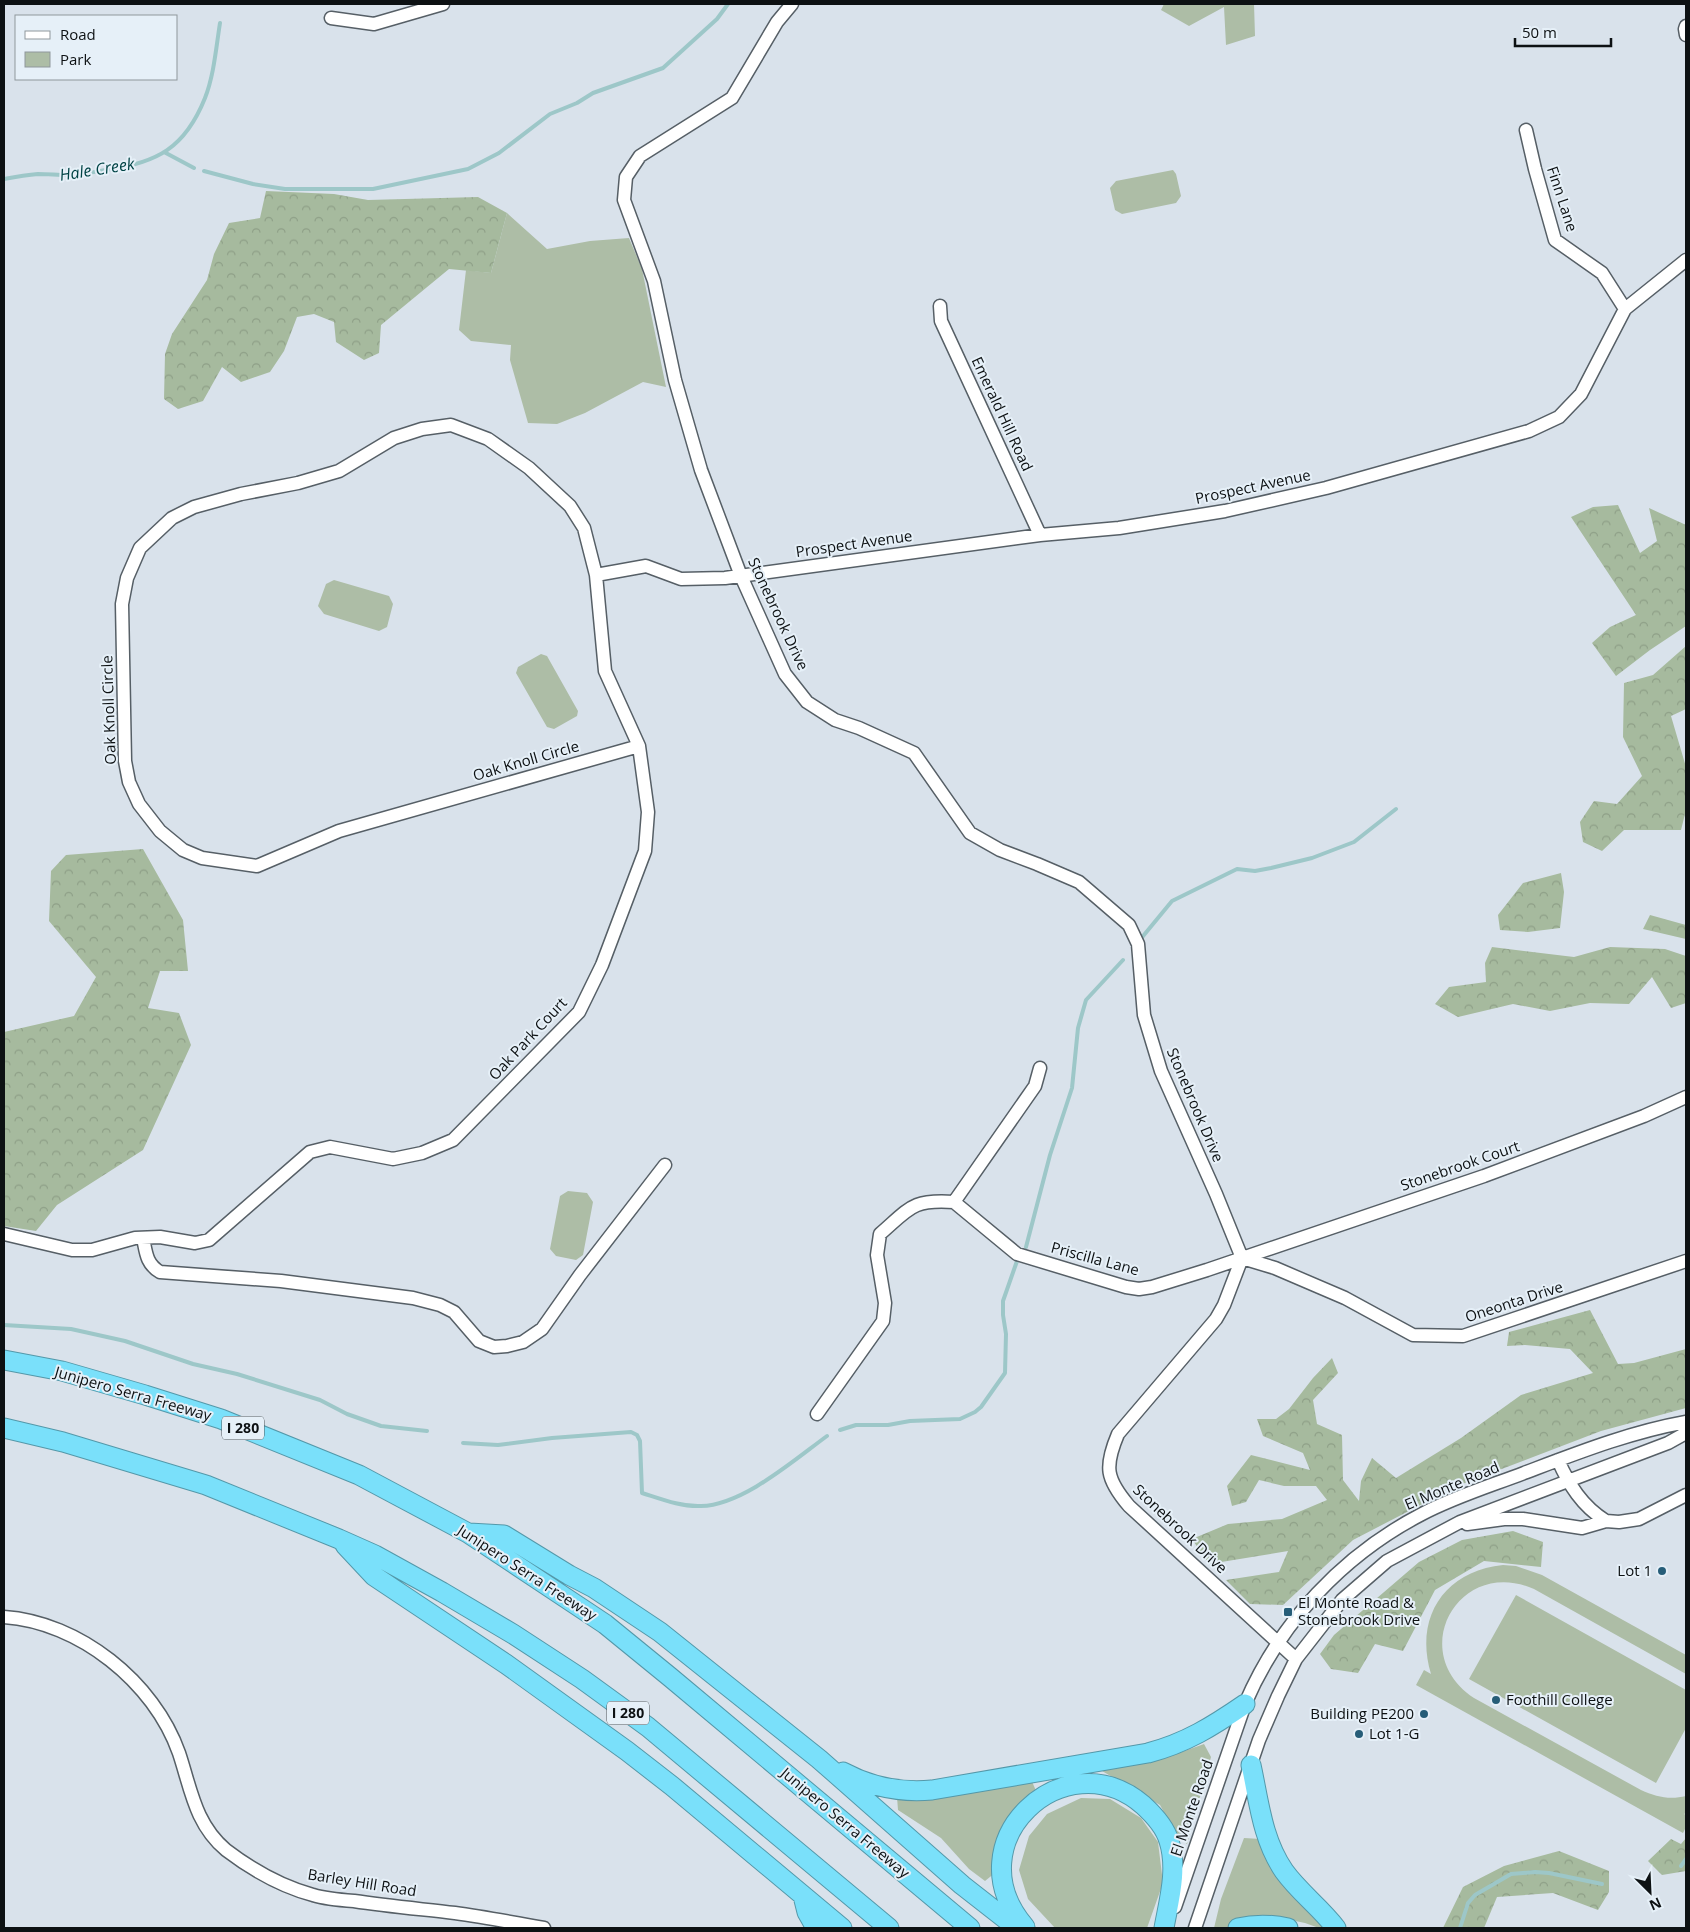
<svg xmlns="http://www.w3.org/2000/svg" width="1690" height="1932" viewBox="0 0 1690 1932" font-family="'Open Sans',sans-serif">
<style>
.green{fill:#adbda6}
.forest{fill:url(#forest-crowns)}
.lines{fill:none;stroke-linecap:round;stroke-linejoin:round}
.stream{stroke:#9dc7c8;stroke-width:4}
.minor-casing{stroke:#565f66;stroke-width:15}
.highway-casing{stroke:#5498a9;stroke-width:21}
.minor{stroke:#fff;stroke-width:12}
.highway{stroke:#7ae0fa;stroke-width:19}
.poi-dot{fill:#265d78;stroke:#e6f0f8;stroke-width:2}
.labels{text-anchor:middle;stroke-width:4;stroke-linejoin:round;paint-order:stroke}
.shield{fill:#e6f0f8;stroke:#4e5458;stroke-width:1}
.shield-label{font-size:14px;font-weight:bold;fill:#0d1113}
.street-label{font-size:15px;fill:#0d1113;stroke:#e6f0f8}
.poi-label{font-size:15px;fill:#0d1113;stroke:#e6f0f8;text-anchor:start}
.water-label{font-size:16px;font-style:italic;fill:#004345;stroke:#e6f0f8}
</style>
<defs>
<pattern id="forest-crowns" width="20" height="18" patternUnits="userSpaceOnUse" patternTransform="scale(1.25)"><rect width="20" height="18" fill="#a6ba9e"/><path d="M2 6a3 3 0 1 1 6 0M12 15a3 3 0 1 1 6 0" fill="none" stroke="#8e9f87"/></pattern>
</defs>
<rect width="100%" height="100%" fill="#d9e2eb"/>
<path class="green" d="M 1164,4 L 1254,4 L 1255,36 L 1226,45 L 1224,7 L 1189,26 L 1161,10 Z
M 1173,170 L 1176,174 L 1181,196 L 1176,203 L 1122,214 L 1115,210 L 1110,188 L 1116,181 Z
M 507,213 L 547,249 L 590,241 L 629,238 L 642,269 L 666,387 L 643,382 L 585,413 L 557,424 L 528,423 L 510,360 L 511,345 L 471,341 L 459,330 L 466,270 L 491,273 Z
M 334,580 L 389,596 L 393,604 L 387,627 L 379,631 L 324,614 L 318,606 L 326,584 Z
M 541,654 L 547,656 L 578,711 L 577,716 L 554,729 L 547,727 L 516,673 L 518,667 Z
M 568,1191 L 587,1193 L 593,1202 L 583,1255 L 576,1260 L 556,1256 L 550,1249 L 560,1196 Z
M 1503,1565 L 1516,1566 L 1542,1575 L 1686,1655 L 1686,1674 L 1534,1589 C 1459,1556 1405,1652 1474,1698 L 1641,1790 C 1656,1797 1670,1800 1686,1796 L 1686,1813 L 1684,1814 L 1686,1815 L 1686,1827 L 1683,1833 L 1416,1685 L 1424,1670 L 1431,1674 C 1414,1618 1444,1571 1503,1565 Z
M 1516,1595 L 1686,1690 L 1686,1728 L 1656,1783 L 1469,1679 Z
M 1204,1744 L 1211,1757 L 1187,1844 L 1176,1834 L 1160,1805 L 1097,1768 L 1179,1753 Z
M 1030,1777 L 1037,1793 L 1001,1868 L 985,1881 L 969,1869 L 941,1838 L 898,1810 L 897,1797 Z
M 1081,1798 L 1110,1799 L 1141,1818 L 1158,1842 L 1163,1883 L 1147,1928 L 1055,1928 L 1028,1899 L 1019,1870 L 1029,1836 L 1047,1814 Z
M 1244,1838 L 1261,1839 L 1327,1928 L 1319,1928 L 1305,1923 L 1267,1915 L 1229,1928 L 1214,1928 L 1221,1899 Z"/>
<path class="forest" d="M 266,191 L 334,194 L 368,200 L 478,197 L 507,213 L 491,273 L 449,269 L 381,325 L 379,353 L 364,360 L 336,342 L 334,322 L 314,314 L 297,317 L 284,351 L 270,372 L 241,382 L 222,367 L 203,401 L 178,409 L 164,399 L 165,354 L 172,334 L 207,280 L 214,254 L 229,223 L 260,218 Z
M 1618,505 L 1640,553 L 1657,541 L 1649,508 L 1686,525 L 1686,626 L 1650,650 L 1616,676 L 1592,643 L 1610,627 L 1636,615 L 1571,517 L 1593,507 Z
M 1686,646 L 1686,709 L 1671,716 L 1686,767 L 1686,810 L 1681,830 L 1624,830 L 1602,851 L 1583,842 L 1580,822 L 1594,801 L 1617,804 L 1642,776 L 1623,737 L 1624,683 L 1653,675 Z
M 143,849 L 183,920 L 188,971 L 160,971 L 148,1008 L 179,1013 L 191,1045 L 143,1150 L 57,1205 L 36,1231 L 4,1226 L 4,1032 L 74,1016 L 96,977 L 49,921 L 51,871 L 66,855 Z
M 1561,873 L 1564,892 L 1560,928 L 1528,932 L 1500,930 L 1498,915 L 1523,883 Z
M 1650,915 L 1686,925 L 1686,939 L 1643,929 Z
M 1492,947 L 1574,957 L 1610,947 L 1665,949 L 1686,956 L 1686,1003 L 1671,1008 L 1652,977 L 1629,1004 L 1590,1003 L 1550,1011 L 1513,1004 L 1458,1017 L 1435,1004 L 1449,987 L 1486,982 L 1485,963 Z
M 1590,1310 L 1618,1364 L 1634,1363 L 1686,1349 L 1686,1408 L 1601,1431 L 1457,1486 L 1353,1540 L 1283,1605 L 1250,1604 L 1226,1580 L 1279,1572 L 1288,1551 L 1209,1564 L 1192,1539 L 1228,1524 L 1282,1519 L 1327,1500 L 1316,1486 L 1284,1486 L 1259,1480 L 1246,1502 L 1232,1506 L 1227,1486 L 1251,1455 L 1310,1470 L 1303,1453 L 1263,1436 L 1257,1419 L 1276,1419 L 1289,1409 L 1313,1378 L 1332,1358 L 1338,1373 L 1313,1400 L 1317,1424 L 1342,1435 L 1343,1480 L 1359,1501 L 1361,1481 L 1372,1458 L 1396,1478 L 1461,1438 L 1521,1395 L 1593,1373 L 1570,1349 L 1525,1345 L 1507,1346 L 1509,1332 Z
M 1513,1531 L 1543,1542 L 1541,1567 L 1484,1561 L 1435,1590 L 1403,1651 L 1375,1644 L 1358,1673 L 1331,1669 L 1320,1654 L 1334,1635 L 1419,1562 L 1462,1540 Z
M 1686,1838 L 1686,1871 L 1662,1875 L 1648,1861 L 1671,1839 L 1681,1844 Z
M 1559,1851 L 1609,1871 L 1609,1892 L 1598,1910 L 1553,1893 L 1497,1897 L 1484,1928 L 1443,1928 L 1463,1887 L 1504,1866 Z"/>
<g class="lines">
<path class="stream" d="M 164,152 L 194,168
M 204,171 L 253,184 L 285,189 L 373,189 L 468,169 L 499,153 L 550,114 L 577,103 L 593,93 L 663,68 L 717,19 L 728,4
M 4,179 C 15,177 27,175 38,174 C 48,174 58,175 68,175 C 81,175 94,172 106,170 C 157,163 185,148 205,98 C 214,75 216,48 220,23
M 1139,941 L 1172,901 L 1237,869 L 1255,871 L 1271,868 L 1312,858 L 1354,842 L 1396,809
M 1026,1247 L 1050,1155 L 1072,1088 L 1078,1028 L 1086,1000 L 1123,960
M 4,1325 L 71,1329 L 125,1341 L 193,1364 L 237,1374 L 320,1400 L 347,1414 L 381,1426 L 427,1431
M 840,1430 L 856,1425 L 888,1425 L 910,1421 L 960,1419 L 975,1412 L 981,1407 L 1005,1373 L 1006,1334 L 1003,1315 L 1003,1301 L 1017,1261
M 463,1443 L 498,1445 L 552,1438 L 631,1432 L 637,1435 L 640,1441 L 642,1493 C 661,1499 681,1507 701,1506 C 743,1505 794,1460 827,1436
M 1681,1866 L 1686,1859
M 1460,1928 L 1468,1903 L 1475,1895 L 1511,1874 L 1535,1872 L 1549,1873 L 1602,1884"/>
<g class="minor-casing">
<path id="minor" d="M 792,4 L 777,22 L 732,98 L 640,156 L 626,177 L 624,200 L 654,281 L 675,380 L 701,470 L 741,576 L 785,674 L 807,702 L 835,720 L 859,728 L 914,753 L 970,833 L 1000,850 L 1037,864 L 1079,882 L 1129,925 L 1138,944 L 1144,1015 L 1161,1071 L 1216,1194 L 1242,1258 L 1224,1305 L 1216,1319 L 1118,1434 C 1104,1467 1106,1479 1129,1506 L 1296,1659
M 331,18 L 374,24 L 443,4
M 1686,26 L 1685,29 L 1686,35
M 1526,130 L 1535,169 L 1555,240 L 1602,273 L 1625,309
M 940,306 L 941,321 L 1040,535
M 596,575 L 646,566 L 681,579 L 725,578 L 1040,535 L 1119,528 L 1225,511 L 1326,488 L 1529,431 L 1559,417 L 1581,394 L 1625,309 L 1686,260
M 954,1202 L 1017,1254 L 1126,1287 L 1139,1289 L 1152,1287 L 1207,1270 L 1484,1176 L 1644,1116 L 1686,1097
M 4,1234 L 72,1250 L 92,1250 L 135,1238 L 160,1237 L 195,1243 L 209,1240 L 310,1152 L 330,1147 L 393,1159 L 422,1153 L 453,1140 L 579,1012 L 602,965 L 645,851 L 648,812 L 639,746 L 605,671 L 596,575 L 584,528 L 570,506 L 529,468 L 488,439 L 451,425 L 422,429 L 394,438 L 339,471 L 298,483 L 241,494 L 194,507 L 172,518 L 140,548 L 127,578 L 122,604 L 125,761 L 129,782 L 139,804 L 160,831 L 183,850 L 202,858 L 257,866 L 339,831 L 639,746
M 143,1238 C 146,1252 146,1264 160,1272 L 281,1281 L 413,1298 L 440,1305 L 454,1312 L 479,1341 L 494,1347 L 507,1346 L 523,1342 L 542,1329 L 580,1275 L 665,1165
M 1242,1258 L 1275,1268 L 1345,1298 L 1413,1335 L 1463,1336 L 1686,1261
M 817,1414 L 883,1321 L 885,1303 L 877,1255 L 880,1234 C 910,1208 912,1199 954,1202 L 1035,1086 L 1040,1068
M 1558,1460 C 1569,1485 1582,1506 1606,1521
M 1467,1524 L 1504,1519 L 1523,1519 L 1582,1528 L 1606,1521 L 1619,1522 L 1639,1519 L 1686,1495
M 4,1617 C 79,1622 154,1682 179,1753 C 191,1789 195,1824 226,1850 C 251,1869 283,1887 313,1895 C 326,1899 340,1900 354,1901 C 387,1906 421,1909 455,1913 C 485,1917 515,1923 544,1928
M 1175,1907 L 1245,1704 C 1280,1622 1343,1555 1422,1514 C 1454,1497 1490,1486 1524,1473 C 1577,1453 1630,1432 1686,1422
M 1195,1928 L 1259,1740 L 1278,1696 L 1296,1659 L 1342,1600 L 1387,1561 L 1460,1522 L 1668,1443 L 1686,1433"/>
</g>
<g class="highway-casing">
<path id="highway" d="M 4,1360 L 62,1371 L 145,1395 L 221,1419 L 359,1475 L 468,1533 L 605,1624 L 670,1677 L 970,1928
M 4,1428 L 63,1442 L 206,1485 L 339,1539 L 375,1555 L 442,1592 L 513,1634 L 582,1679 L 648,1727 L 889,1928
M 469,1533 L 504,1535 L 569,1575 L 594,1588 L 660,1632 L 819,1759 L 962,1885 L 1017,1928
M 345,1545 L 374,1576 L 506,1664 L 627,1751 L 672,1786 L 842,1928
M 1251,1765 C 1259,1801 1262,1839 1284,1871 C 1299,1892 1320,1907 1336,1928
M 843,1772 C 871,1787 900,1793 932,1790 L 1148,1753 C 1186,1743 1213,1726 1245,1704
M 803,1896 L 807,1912 L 816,1928
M 1025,1927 C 952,1842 1065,1738 1143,1805 C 1154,1815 1165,1827 1169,1841 C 1178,1870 1169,1900 1164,1928
M 1238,1928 C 1255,1924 1270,1924 1288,1928"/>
</g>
<use href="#minor" class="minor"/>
<use href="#highway" class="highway"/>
</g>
<g class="poi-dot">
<circle cx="1662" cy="1571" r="5"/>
<rect x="1283" y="1607" width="10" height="10" rx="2.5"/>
<circle cx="1496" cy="1700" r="5"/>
<circle cx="1424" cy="1714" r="5"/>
<circle cx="1359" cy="1734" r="5"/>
</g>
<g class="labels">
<g class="shield">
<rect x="222" y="1416.5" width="42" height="23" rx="4"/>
<rect x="607" y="1701.5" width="42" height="23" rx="4"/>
</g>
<g class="shield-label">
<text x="243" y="1433">I 280</text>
<text x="628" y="1718">I 280</text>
</g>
<g class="street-label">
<text transform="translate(1562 199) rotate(72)" y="5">Finn Lane</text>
<text transform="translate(1002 414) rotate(65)" y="5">Emerald Hill Road</text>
<text transform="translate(1253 487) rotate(-12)" y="5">Prospect Avenue</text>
<text transform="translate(854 544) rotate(-8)" y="5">Prospect Avenue</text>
<text transform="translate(778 614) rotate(65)" y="5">Stonebrook Drive</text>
<text transform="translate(109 710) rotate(-92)" y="5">Oak Knoll Circle</text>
<text transform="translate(526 761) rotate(-16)" y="5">Oak Knoll Circle</text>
<text transform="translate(528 1039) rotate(-47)" y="5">Oak Park Court</text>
<text transform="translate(1195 1105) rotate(67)" y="5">Stonebrook Drive</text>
<text transform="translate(1460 1166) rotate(-19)" y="5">Stonebrook Court</text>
<text transform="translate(1095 1259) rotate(15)" y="5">Priscilla Lane</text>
<text transform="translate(1514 1302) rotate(-18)" y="5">Oneonta Drive</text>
<text transform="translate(133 1394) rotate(16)" y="5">Junipero Serra Freeway</text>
<text transform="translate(1452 1486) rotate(-23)" y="5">El Monte Road</text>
<text transform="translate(1180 1529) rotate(43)" y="5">Stonebrook Drive</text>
<text transform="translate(527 1573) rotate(33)" y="5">Junipero Serra Freeway</text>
<text transform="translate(1192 1808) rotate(-71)" y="5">El Monte Road</text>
<text transform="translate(845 1823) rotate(40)" y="5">Junipero Serra Freeway</text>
<text transform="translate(362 1883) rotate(9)" y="5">Barley Hill Road</text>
</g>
<g class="poi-label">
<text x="1652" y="1576" text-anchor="end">Lot 1</text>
<text x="1298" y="1608">El Monte Road &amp;<tspan x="1298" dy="17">Stonebrook Drive</tspan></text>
<text x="1506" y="1705">Foothill College</text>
<text x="1414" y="1719" text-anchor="end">Building PE200</text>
<text x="1369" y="1739">Lot 1-G</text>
</g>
<g class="water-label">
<text transform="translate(97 169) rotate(-9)" y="6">Hale Creek</text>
</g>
</g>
<rect width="1690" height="1932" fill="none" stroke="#0d1113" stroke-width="10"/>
<rect x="15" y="15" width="162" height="65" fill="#e6f0f8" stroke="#8f979c"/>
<rect x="25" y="31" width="25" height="8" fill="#ffffff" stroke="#8f979c"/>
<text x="60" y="40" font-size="15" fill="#0d1113">Road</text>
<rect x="25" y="52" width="25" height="15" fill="#adbda6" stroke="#8f979c"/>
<text x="60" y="65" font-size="15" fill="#0d1113">Park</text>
<g transform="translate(1650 1892) rotate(156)" stroke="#e6f0f8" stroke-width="4" paint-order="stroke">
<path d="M0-4L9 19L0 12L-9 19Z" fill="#0d1113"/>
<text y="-8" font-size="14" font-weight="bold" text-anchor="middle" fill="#0d1113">N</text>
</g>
<path d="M1515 38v8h96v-8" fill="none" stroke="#0d1113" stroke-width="2.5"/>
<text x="1522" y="38" font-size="15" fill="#0d1113" stroke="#e6f0f8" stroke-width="4" paint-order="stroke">50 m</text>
</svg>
